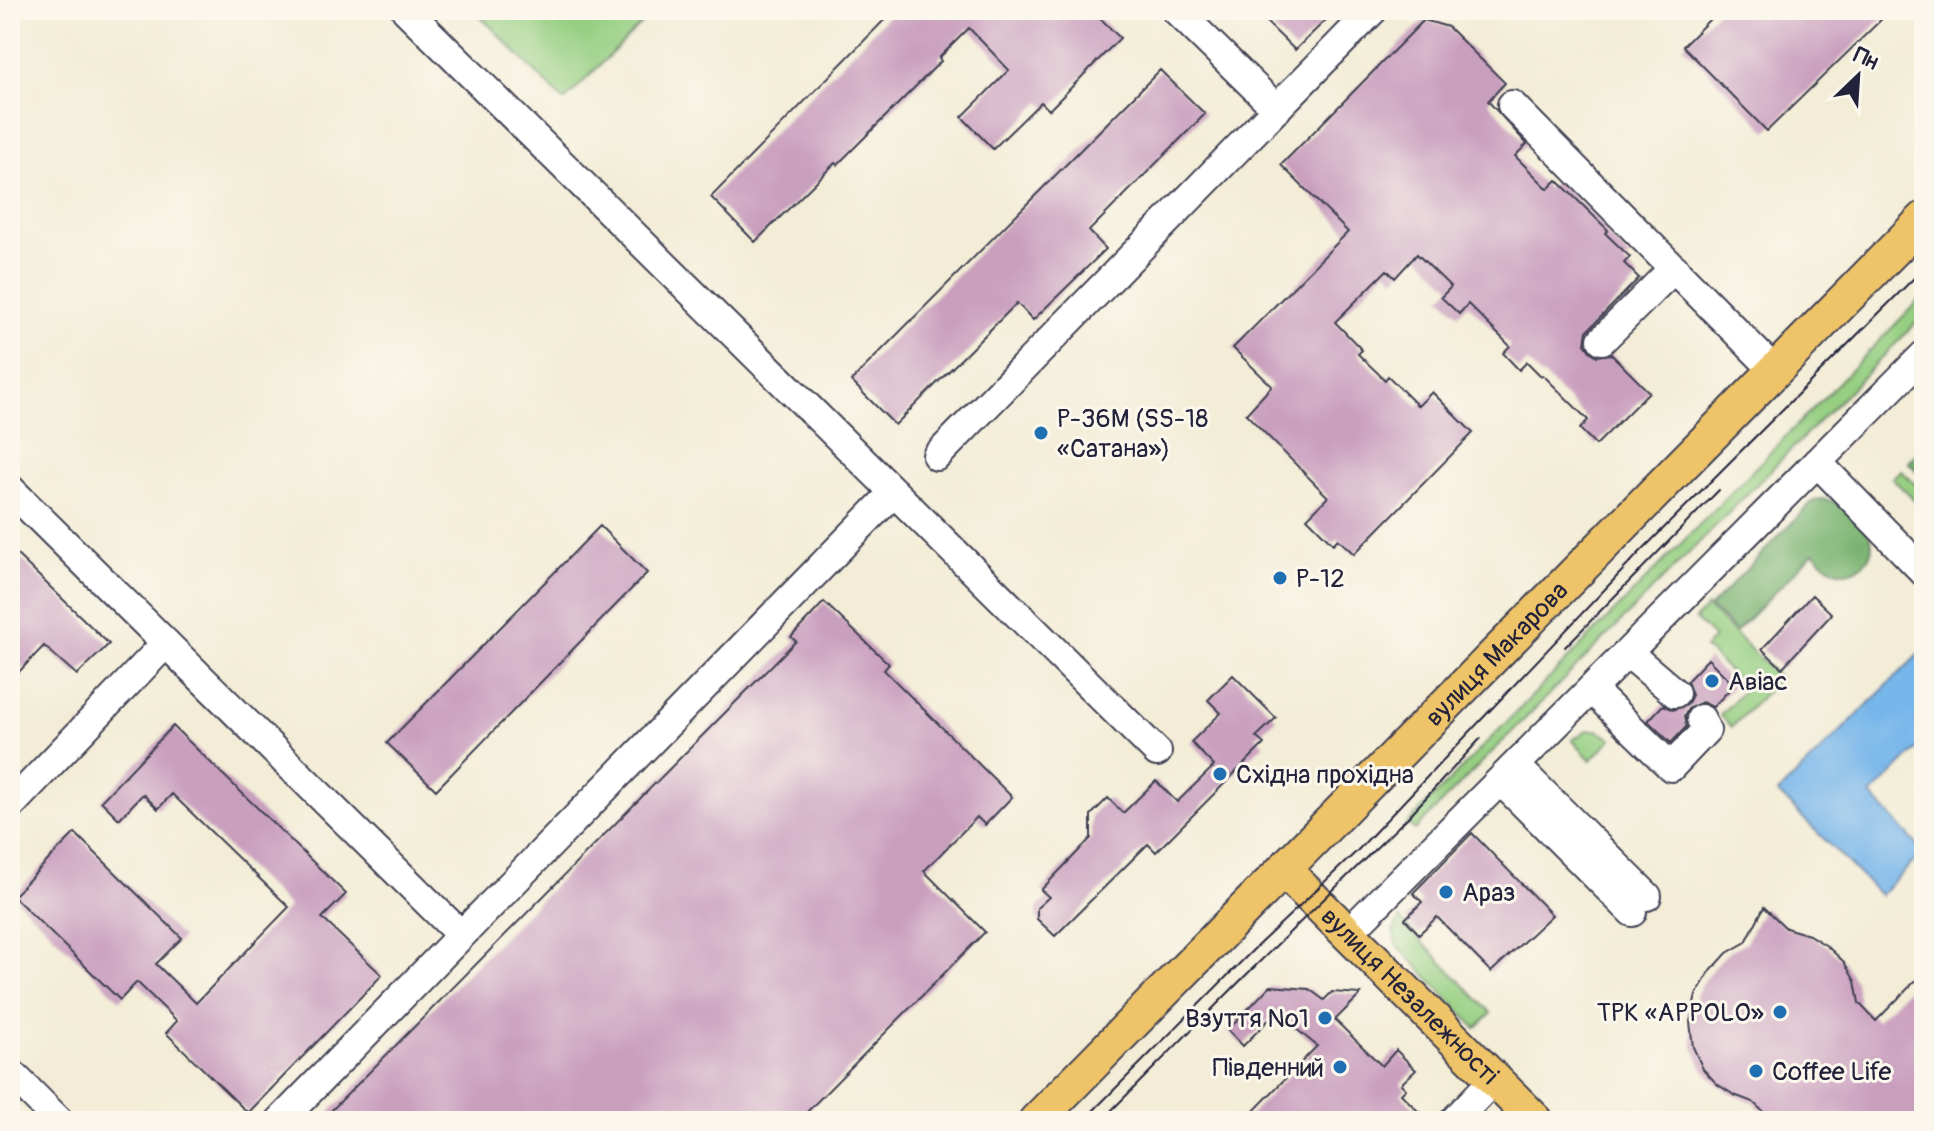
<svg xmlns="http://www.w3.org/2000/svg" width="1934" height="1131" viewBox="0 0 1934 1131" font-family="Pangolin,sans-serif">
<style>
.green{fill:#96cf82;stroke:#5c785e;stroke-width:2}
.forest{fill:#78b270;stroke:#4d6a56;stroke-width:2}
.water{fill:#77b6ea;stroke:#4c6c92;stroke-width:2}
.building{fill:#c99fbe}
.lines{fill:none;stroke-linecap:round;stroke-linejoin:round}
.minor-casing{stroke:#414052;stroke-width:32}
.major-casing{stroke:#414052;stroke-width:38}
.minor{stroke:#fff;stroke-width:28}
.major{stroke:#efc469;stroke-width:34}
.tram{stroke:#22223b;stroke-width:2}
.poi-dot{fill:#1f6fb2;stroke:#fbf7ec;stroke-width:3}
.labels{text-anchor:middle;stroke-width:6;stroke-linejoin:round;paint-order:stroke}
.poi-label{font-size:26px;fill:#22223b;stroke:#fbf7ec;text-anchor:start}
.street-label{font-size:26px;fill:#22223b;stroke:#fbf7ec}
</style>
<rect width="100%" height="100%" fill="#fbf7ec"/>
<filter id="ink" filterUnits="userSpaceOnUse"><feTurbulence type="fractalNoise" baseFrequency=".0125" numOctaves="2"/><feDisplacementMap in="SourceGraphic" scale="16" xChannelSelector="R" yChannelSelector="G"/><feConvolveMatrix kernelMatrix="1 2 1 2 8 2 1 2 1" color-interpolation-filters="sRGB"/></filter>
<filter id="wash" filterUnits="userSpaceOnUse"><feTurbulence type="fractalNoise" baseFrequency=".006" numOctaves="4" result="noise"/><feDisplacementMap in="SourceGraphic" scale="32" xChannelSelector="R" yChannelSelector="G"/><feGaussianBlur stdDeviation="1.8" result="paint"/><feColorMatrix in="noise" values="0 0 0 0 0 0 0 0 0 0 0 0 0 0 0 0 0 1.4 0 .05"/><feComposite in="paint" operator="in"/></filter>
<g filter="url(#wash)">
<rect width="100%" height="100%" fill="#f3edd7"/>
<path class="green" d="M 474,10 L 655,10 L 564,101 Z
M 1924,295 L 1924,315 L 1415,830 L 1407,824 Z
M 1901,470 L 1924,493 L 1924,510 L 1892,478 Z
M 1707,607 L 1780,678 L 1732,727 L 1720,715 L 1746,688 L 1705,648 L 1714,638 L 1695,619 Z
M 1587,730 L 1597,730 L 1612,739 L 1591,760 L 1572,740 Z
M 1400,919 L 1491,1013 L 1476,1028 L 1396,944 L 1393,931 Z"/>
<path class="forest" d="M 1924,446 L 1924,478 L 1908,462 Z
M 1819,499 C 1833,499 1840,504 1851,515 C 1856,520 1864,526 1868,533 C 1881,552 1859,577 1838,571 C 1828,568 1821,559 1813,553 L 1736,632 L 1710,607 L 1812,502 Z"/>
<path class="water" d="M 1924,649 L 1924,742 L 1871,795 L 1924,852 L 1880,895 L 1778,793 Z"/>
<g id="blocks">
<path class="building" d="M 894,10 L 1092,10 L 1120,38 L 1049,110 L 1041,102 L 993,149 L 962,117 L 1009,70 L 969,28 L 939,58 L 941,61 L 837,165 L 835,163 L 755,242 L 711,197 Z
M 1254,10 L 1336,10 L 1295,50 Z
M 1719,10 L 1891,10 L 1767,131 L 1683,46 Z
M 1424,20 L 1448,27 L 1505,83 L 1488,101 L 1527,144 L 1515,156 L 1548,189 L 1557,180 L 1608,230 L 1605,233 L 1630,257 L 1624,263 L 1639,278 L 1587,331 L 1585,344 L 1590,351 L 1597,356 L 1611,354 L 1649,392 L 1596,445 L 1580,429 L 1588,420 L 1543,375 L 1541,376 L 1527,362 L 1519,370 L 1503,353 L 1510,346 L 1468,304 L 1459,314 L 1441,297 L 1451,287 L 1417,254 L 1395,278 L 1387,270 L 1335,322 L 1362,350 L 1358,354 L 1385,380 L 1388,376 L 1418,406 L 1432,392 L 1473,433 L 1354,554 L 1338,539 L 1333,544 L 1307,518 L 1328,497 L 1246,414 L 1272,386 L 1233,348 L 1348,232 L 1281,165 Z
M 1160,70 L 1205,114 L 1089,231 L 1106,249 L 1033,320 L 1017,303 L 895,425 L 851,381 Z
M 600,526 L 647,573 L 436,790 L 387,743 Z
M 10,548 L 109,644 L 77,675 L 44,646 L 10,681 Z
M 1812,595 L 1832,614 L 1782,668 L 1762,649 Z
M 824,602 L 889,664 L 884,670 L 1012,797 L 985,825 L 977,817 L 924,871 L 985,932 L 798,1121 L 321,1121 L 796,641 L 791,637 Z
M 1708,659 L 1734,685 L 1713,707 L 1702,702 L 1688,709 L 1684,717 L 1686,727 L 1671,743 L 1648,721 L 1663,705 L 1673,710 L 1687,705 L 1692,695 L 1687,681 Z
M 1233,675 L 1276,718 L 1256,737 L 1264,744 L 1156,852 L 1148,844 L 1055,936 L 1037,919 L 1037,908 L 1049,897 L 1041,890 L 1091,838 L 1091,815 L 1108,798 L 1123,813 L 1156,781 L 1177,802 L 1214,766 L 1191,742 L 1221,713 L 1208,700 Z
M 173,726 L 346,894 L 322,918 L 382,975 L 248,1113 L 166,1033 L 177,1021 L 137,982 L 120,1000 L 13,896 L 75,833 L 182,938 L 156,964 L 196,1003 L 289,907 L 172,794 L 158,809 L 143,794 L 119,819 L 101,801 Z
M 1472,833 L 1552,915 L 1491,972 L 1437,917 L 1419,934 L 1405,919 L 1422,902 L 1413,893 Z
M 1764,907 L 1786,928 L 1809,935 L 1827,946 L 1844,962 L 1855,981 L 1859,1003 L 1876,1021 L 1924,972 L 1924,1121 L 1773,1121 L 1753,1102 L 1734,1095 L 1717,1084 L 1703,1069 L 1693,1047 L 1690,1022 L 1696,995 L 1709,973 L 1727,953 L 1746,942 Z
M 1270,986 L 1309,989 L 1324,1000 L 1332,992 L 1361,994 L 1335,1020 L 1382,1066 L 1396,1050 L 1416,1070 L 1401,1084 L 1406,1089 L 1401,1094 L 1428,1121 L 1244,1121 L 1317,1046 L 1276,1012 L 1243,1046 L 1228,1030 Z"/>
</g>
</g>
<g filter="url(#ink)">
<use href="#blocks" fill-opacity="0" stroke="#414052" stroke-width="2"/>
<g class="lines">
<g class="minor-casing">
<path id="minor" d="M 406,10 L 1157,752
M 1176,10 L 1277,109
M 1512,105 L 1775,371
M 1602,340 L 1674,268
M 937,456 L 1373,10
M 1817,462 L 1924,572
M 10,489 L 461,935
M 1628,653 L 1675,693
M 1591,689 L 1671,767 L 1706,730 L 1701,719
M 1516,766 L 1647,896
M 1501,781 L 1632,912
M 10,806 L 166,643
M 1347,934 L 1924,355
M 10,1072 L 59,1121
M 280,1121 L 894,492
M 1454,1121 L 1493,1080"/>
</g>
<g class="major-casing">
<g id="major">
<path id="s1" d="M 1284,870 L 1536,1121"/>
<path id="s2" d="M 1036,1121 L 1924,219"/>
</g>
</g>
<use href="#minor" class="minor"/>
<use href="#major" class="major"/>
<path class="tram" d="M 1565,647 L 1719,490
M 1083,1121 L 1255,948 L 1357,851 L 1642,550 L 1924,268
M 1101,1121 L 1243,978 L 1409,816 L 1481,738"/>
</g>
</g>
<g class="poi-dot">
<circle cx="1041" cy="433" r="8"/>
<circle cx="1280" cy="578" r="8"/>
<circle cx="1712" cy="681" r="8"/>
<circle cx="1220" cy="774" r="8"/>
<circle cx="1446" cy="892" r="8"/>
<circle cx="1780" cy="1012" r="8"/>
<circle cx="1325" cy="1018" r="8"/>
<circle cx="1340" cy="1067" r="8"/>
<circle cx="1756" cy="1071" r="8"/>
</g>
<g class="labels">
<g class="poi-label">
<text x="1057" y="427">Р-36М (SS-18<tspan x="1057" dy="30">«Сатана»)</tspan></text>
<text x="1296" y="587">Р-12</text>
<text x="1728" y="690">Авіас</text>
<text x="1236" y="783">Східна прохідна</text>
<text x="1462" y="901">Араз</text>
<text x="1764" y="1021" text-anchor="end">ТРК «APPOLO»</text>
<text x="1309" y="1027" text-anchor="end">Взуття №1</text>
<text x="1324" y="1076" text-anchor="end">Південний</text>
<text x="1772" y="1080">Coffee Life</text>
</g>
<g class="street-label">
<text dy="9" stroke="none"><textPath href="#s2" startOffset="656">вулиця Макарова</textPath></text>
<text dy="9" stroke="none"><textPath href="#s1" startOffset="178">вулиця Незалежності</textPath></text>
</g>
</g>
<rect width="1934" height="1131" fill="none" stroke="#fbf7ec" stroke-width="40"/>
<g transform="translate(1858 76) rotate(25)" stroke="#fbf7ec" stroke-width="6" paint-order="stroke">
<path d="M0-6L14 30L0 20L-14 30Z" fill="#22223b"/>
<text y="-12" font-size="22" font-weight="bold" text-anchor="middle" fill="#22223b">Пн</text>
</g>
</svg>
